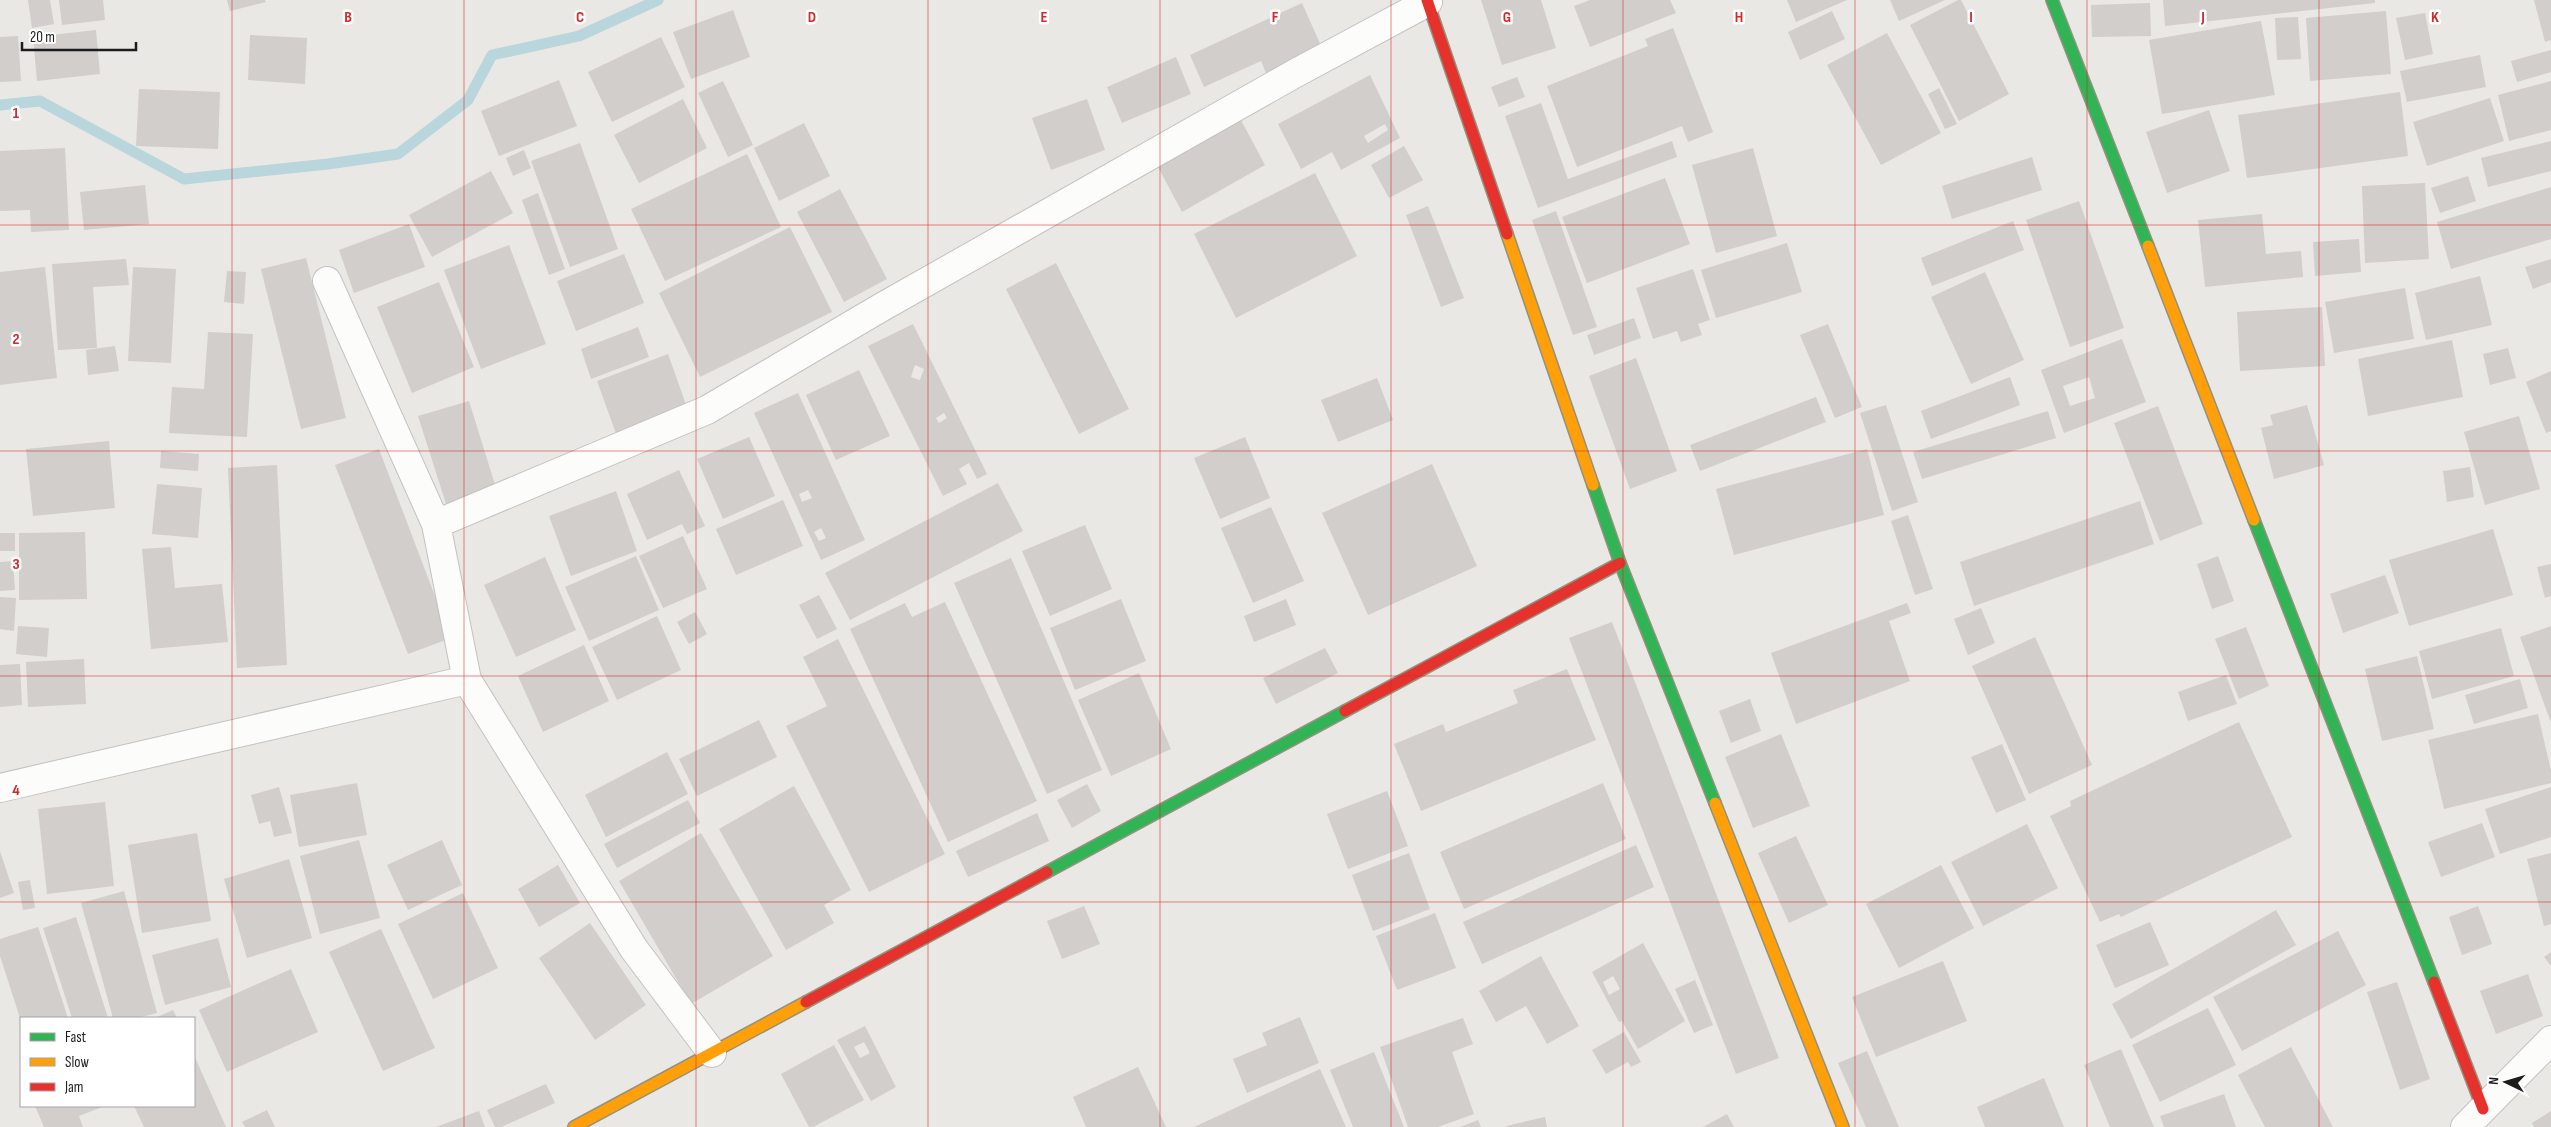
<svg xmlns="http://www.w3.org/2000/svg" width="2551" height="1127" viewBox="0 0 2551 1127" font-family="'Sofia Sans Condensed',sans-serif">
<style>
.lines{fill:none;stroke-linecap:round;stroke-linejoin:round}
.stream{stroke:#b8d6dc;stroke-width:11}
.building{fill:#d1cecb;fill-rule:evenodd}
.street-casing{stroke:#c3c2c0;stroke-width:30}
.fast-casing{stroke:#92927d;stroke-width:14}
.slow-casing{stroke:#92927d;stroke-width:14}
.jam-casing{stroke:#92927d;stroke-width:14}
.street{stroke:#fcfcfb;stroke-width:28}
.fast{stroke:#30b455;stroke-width:11}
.slow{stroke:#ff9f0a;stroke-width:11}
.jam{stroke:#e5322d;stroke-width:11}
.grid{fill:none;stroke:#d62828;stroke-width:1;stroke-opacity:0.55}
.grid-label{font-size:16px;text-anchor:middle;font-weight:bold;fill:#d62828;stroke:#fff;stroke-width:5;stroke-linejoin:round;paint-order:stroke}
</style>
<rect width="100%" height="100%" fill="#eae8e4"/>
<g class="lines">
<path class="stream" d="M 0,105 L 40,101 L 184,179 L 328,164 L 398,154 L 468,100 L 492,55 L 579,36 L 658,0"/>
</g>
<path class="building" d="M 28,0 L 50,0 L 54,24 L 32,28 Z
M 59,0 L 103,0 L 105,20 L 62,25 Z
M 227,0 L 265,0 L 266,2 L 230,11 Z
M 1481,0 L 1541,0 L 1556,48 L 1502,65 Z
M 1590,0 L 1670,0 L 1676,13 L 1590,47 L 1574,6 Z
M 1787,0 L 1847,0 L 1796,22 Z
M 1890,0 L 1945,0 L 1899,21 Z
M 1958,0 L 1961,0 L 2009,94 L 1959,121 L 1910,25 Z
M 2163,0 L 2375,0 L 2375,3 L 2165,26 Z
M 2534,0 L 2551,0 L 2551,40 L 2545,42 Z
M 1302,3 L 1322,48 L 1266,73 L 1261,61 L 1204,87 L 1190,55 Z
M 2150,3 L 2151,36 L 2092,37 L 2091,5 Z
M 733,10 L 750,57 L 691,79 L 673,32 Z
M 1832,11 L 1845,39 L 1800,60 L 1788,32 Z
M 2386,11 L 2391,74 L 2310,81 L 2306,18 Z
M 2425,13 L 2433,54 L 2405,60 L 2396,18 Z
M 2298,17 L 2301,59 L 2277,60 L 2275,18 Z
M 2261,21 L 2275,95 L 2162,114 L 2149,40 Z
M 1673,28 L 1713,132 L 1688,142 L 1682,126 L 1577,167 L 1547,86 L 1648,46 L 1645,39 Z
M 96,30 L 100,74 L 37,81 L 33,37 Z
M 1887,33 L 1941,133 L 1881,165 L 1827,65 Z
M 250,35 L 307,38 L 305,84 L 248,80 Z
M 18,36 L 21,81 L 0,82 L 0,37 Z
M 661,37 L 685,87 L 612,122 L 588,72 Z
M 2551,50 L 2551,72 L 2517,82 L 2511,61 Z
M 2480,55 L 2486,87 L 2407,102 L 2400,71 Z
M 1176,57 L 1191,94 L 1122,123 L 1107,87 Z
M 1370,75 L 1400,138 L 1341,170 L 1332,152 L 1301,169 L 1278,124 ZM 1385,124 L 1388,130 L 1368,143 L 1364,136 Z
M 1517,77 L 1525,97 L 1499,107 L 1491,87 Z
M 559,80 L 577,126 L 499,156 L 481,111 Z
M 723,81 L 753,145 L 728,157 L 698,93 Z
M 2551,81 L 2551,130 L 2509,141 L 2498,95 Z
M 1939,88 L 1957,124 L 1945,129 L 1928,94 Z
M 139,89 L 220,92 L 218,149 L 136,146 Z
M 2400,92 L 2408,156 L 2247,178 L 2238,115 Z
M 2490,98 L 2504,141 L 2427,166 L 2413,122 Z
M 683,99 L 707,148 L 639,183 L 614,135 Z
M 1087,99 L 1105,150 L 1051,170 L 1032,118 Z
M 1541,103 L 1568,179 L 1672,141 L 1677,157 L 1538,208 L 1505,116 Z
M 2209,110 L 2230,171 L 2167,193 L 2146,132 Z
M 1241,120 L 1265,165 L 1182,212 L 1158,167 Z
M 804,123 L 830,176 L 779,201 L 754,148 Z
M 2551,141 L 2551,171 L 2488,187 L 2481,158 Z
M 580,143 L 618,249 L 570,267 L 531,161 Z
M 1404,146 L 1423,180 L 1389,198 L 1371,165 Z
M 65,148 L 69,230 L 31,232 L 30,210 L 0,211 L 0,151 Z
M 1753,148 L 1777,236 L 1716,253 L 1692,165 Z
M 524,150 L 531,168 L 513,176 L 506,158 Z
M 747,154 L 781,227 L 665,281 L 631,209 Z
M 2032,157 L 2042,190 L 1952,219 L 1942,186 Z
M 491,171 L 513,213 L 432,257 L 409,215 Z
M 1315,173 L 1357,256 L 1236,318 L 1194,234 Z
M 2468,176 L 2476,201 L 2440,213 L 2431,188 Z
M 1665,178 L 1690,244 L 1587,283 L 1562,217 Z
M 2425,183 L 2429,259 L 2365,263 L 2362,186 Z
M 145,185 L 149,224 L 84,230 L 80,192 Z
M 2551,187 L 2551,239 L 2451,269 L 2437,222 Z
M 840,189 L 887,279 L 844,302 L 797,212 Z
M 538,193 L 565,269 L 549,275 L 522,200 Z
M 2079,201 L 2124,328 L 2070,347 L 2026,220 Z
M 1428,206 L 1464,298 L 1441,307 L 1406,215 Z
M 1556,211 L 1597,327 L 1573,335 L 1532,220 Z
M 2262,214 L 2266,254 L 2301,251 L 2303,277 L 2205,287 L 2198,220 Z
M 2013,221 L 2024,250 L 1932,286 L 1921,258 Z
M 409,224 L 425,267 L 354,293 L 339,250 Z
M 790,227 L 832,312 L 700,377 L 659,293 Z
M 2359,239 L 2361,272 L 2315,276 L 2313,242 Z
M 1787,243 L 1802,292 L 1716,318 L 1701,270 Z
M 509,245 L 546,344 L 481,369 L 444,270 Z
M 624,254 L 644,303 L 576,331 L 557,281 Z
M 306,258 L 346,418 L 301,429 L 261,269 Z
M 126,259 L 129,285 L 93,287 L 97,348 L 58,350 L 52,264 Z
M 2551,259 L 2551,282 L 2533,289 L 2525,267 Z
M 1056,263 L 1129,409 L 1079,434 L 1006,289 Z
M 45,267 L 57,378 L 0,385 L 0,272 Z
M 133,267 L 176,269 L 171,363 L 128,361 Z
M 1693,269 L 1710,320 L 1698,324 L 1702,335 L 1681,342 L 1677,331 L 1653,339 L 1636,288 Z
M 227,271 L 246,272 L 244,304 L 224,302 Z
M 1985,272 L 2024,360 L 1971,384 L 1931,297 Z
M 2480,276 L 2492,325 L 2426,340 L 2415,293 Z
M 439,282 L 474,367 L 412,393 L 377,307 Z
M 2405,288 L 2414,339 L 2334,353 L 2325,302 Z
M 2322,307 L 2325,366 L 2240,371 L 2237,312 Z
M 1634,318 L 1641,338 L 1594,355 L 1587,335 Z
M 913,324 L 987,474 L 977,479 L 969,463 L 959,469 L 967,484 L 943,496 L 868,346 ZM 915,365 L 924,369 L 920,380 L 911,377 ZM 944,413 L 947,418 L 939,423 L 936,418 Z
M 1828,324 L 1862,407 L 1835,418 L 1800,335 Z
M 638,327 L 649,357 L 591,379 L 581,349 Z
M 208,332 L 253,334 L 247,437 L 169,433 L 172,387 L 204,389 Z
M 2122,339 L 2146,402 L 2064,433 L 2041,370 ZM 2089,377 L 2095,398 L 2070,406 L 2063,386 Z
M 2452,340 L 2463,397 L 2368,416 L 2358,359 Z
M 115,346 L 119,371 L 88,375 L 86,350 Z
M 2508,348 L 2516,378 L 2490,385 L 2483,354 Z
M 668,354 L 689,413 L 618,439 L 597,381 Z
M 1636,358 L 1677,471 L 1630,489 L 1589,376 Z
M 859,370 L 890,436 L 836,460 L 806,395 Z
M 2551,371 L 2551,431 L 2546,433 L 2526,382 Z
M 2010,377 L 2020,405 L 1931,439 L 1921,411 Z
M 1377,378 L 1393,420 L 1338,442 L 1321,400 Z
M 798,393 L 865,540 L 821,560 L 754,413 ZM 808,490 L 812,498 L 802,502 L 799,494 ZM 821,528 L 826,538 L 819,541 L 814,532 Z
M 1816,397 L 1826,422 L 1700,471 L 1690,445 Z
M 469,401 L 496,488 L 446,504 L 418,416 Z
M 1886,405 L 1918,502 L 1892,511 L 1860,413 Z
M 2307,405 L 2324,465 L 2274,479 L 2261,428 L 2273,425 L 2270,415 Z
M 2158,406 L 2203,524 L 2160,541 L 2114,423 Z
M 2048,411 L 2056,438 L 1922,479 L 1913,452 Z
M 2519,416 L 2540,489 L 2485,505 L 2464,432 Z
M 749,437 L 775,496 L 723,519 L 697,459 Z
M 1245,437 L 1270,498 L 1220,519 L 1194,458 Z
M 109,441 L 115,508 L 33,516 L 26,449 Z
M 379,449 L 451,638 L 408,654 L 335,465 Z
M 1867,449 L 1884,515 L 1734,555 L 1716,489 Z
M 161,451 L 199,454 L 198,471 L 160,468 Z
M 1432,464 L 1477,566 L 1368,615 L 1322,513 Z
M 277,465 L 287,665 L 237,668 L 228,468 Z
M 2470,467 L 2474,497 L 2447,502 L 2443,471 Z
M 679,470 L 705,526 L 687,534 L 682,524 L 647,540 L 627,494 Z
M 998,483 L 1023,531 L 850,620 L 825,573 Z
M 157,484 L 202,488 L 198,538 L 152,534 Z
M 616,491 L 637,551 L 571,576 L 549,516 Z
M 783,500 L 803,546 L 736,575 L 716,529 Z
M 2140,501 L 2154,544 L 1974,606 L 1960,562 Z
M 1271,507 L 1304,581 L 1253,603 L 1221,528 Z
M 1908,515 L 1933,589 L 1915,595 L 1891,521 Z
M 1085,525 L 1112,589 L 1050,616 L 1022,551 Z
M 2493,529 L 2513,595 L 2409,626 L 2389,560 Z
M 85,532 L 87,599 L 19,600 L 19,533 Z
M 0,533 L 15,533 L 15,551 L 0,551 Z
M 683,536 L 707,589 L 663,608 L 639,556 Z
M 171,547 L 175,588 L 222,584 L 228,642 L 151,649 L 142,549 Z
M 636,556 L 659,610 L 589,641 L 565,587 Z
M 2218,556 L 2234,601 L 2212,609 L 2197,564 Z
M 545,557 L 576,630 L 516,657 L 484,585 Z
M 1011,558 L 1102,770 L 1047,794 L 954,583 Z
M 13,561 L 15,590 L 0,591 L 0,562 Z
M 2551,564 L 2551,596 L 2545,598 L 2537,567 Z
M 2385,575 L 2399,613 L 2343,633 L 2330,594 Z
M 819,595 L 837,629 L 817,639 L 799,605 Z
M 0,597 L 16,598 L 14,631 L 0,629 Z
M 1121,599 L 1146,661 L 1075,690 L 1050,628 Z
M 1286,599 L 1296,625 L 1254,642 L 1244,616 Z
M 945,602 L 1037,801 L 948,842 L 850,629 L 905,603 L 912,617 Z
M 1907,603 L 1911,613 L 1889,621 L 1910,681 L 1796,724 L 1771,653 Z
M 1981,608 L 1995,643 L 1968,655 L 1954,619 Z
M 695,612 L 707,634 L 689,644 L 677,622 Z
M 657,616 L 681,670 L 617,700 L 592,647 Z
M 1612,622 L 1779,1058 L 1736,1074 L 1569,638 Z
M 18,626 L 49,628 L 47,657 L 16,654 Z
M 2551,626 L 2551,723 L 2520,637 Z
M 2246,627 L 2269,686 L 2239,699 L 2215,639 Z
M 2501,628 L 2514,676 L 2432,699 L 2419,651 Z
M 2035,637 L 2092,765 L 2029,794 L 1972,666 Z
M 838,639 L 945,854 L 869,892 L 786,726 L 827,706 L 803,657 Z
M 584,645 L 609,701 L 543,732 L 518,676 Z
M 1325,648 L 1338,673 L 1276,704 L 1263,678 Z
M 2417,656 L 2434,729 L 2382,741 L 2365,669 Z
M 84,659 L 86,704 L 28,707 L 26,662 Z
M 20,664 L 22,705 L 0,707 L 0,665 Z
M 1567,669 L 1596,740 L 1421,811 L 1394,744 L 1443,724 L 1446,732 L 1518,703 L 1513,690 Z
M 1139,673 L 1171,749 L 1111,776 L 1078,700 Z
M 2226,675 L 2237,704 L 2188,721 L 2178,692 Z
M 2520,679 L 2528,708 L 2474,724 L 2465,695 Z
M 1750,699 L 1761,731 L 1731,743 L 1719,711 Z
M 2538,714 L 2551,771 L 2551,783 L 2444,809 L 2428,740 Z
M 759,720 L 777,757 L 697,796 L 679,759 Z
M 2239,722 L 2292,837 L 2121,917 L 2119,914 L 2100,922 L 2050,816 L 2071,806 L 2070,801 Z
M 1781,734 L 1810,806 L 1753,828 L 1725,757 Z
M 2002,744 L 2026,800 L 1996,813 L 1971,757 Z
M 667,752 L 688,794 L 606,837 L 585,795 Z
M 357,783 L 367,835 L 299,847 L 290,795 Z
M 1603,783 L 1626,839 L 1464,909 L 1440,852 Z
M 1087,784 L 1101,811 L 1072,828 L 1057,800 Z
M 794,786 L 851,890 L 824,905 L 834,923 L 786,950 L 719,829 Z
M 279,787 L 292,833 L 274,837 L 270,821 L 259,824 L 251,795 Z
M 2551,787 L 2551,837 L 2500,854 L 2485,809 Z
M 1387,791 L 1408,846 L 1348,869 L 1327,814 Z
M 688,800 L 700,823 L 617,868 L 604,844 Z
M 105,802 L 114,886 L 47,894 L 38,809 Z
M 1037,813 L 1049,841 L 968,877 L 956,851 Z
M 2482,823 L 2495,857 L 2441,877 L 2428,842 Z
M 2027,824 L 2058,888 L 1983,926 L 1951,862 Z
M 197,833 L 211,921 L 142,933 L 128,845 Z
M 701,833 L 773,956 L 691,1004 L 619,881 Z
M 1796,836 L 1828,905 L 1789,923 L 1758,853 Z
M 359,840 L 380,918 L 320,934 L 300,856 Z
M 442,840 L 462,885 L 408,910 L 387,865 Z
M 1636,845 L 1654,887 L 1482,964 L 1463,922 Z
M 0,851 L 14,893 L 0,898 Z
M 1409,853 L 1430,909 L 1373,931 L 1352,875 Z
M 2551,853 L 2551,924 L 2544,926 L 2527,859 Z
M 289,859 L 312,938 L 247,958 L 224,879 Z
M 558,865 L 580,903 L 539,927 L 518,889 Z
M 1941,865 L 1974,928 L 1899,968 L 1866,904 Z
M 30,880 L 35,908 L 23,910 L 18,882 Z
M 124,891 L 157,1013 L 137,1018 L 113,1018 L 81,903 Z
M 463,893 L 498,968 L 433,999 L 398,924 Z
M 1084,906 L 1100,944 L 1062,959 L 1047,921 Z
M 2478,906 L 2492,944 L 2462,955 L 2449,917 Z
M 2276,910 L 2296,945 L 2131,1039 L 2112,1004 Z
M 1435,913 L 1456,968 L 1397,990 L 1376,936 Z
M 76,917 L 108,1018 L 72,1018 L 43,928 Z
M 2150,922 L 2169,965 L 2115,988 L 2096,945 Z
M 590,923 L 646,1005 L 595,1040 L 539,958 Z
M 38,927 L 68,1018 L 20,1018 L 0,956 L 0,939 Z
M 381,929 L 435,1048 L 383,1071 L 329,952 Z
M 2338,931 L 2366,985 L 2242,1051 L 2213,997 Z
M 218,938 L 231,987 L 165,1005 L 152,955 Z
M 1643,943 L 1685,1021 L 1638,1049 L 1622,1021 L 1619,1022 L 1592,972 ZM 1613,976 L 1620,989 L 1609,995 L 1603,982 Z
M 2551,952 L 2551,966 L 2544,957 Z
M 1541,956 L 1579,1026 L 1547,1044 L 1526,1006 L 1496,1022 L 1479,991 Z
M 1943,961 L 1967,1021 L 1876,1057 L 1852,997 Z
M 291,969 L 318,1032 L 227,1072 L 199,1010 Z
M 2528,974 L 2543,1016 L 2496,1034 L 2480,991 Z
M 1695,980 L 1713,1025 L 1694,1033 L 1675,989 Z
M 2397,982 L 2430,1079 L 2400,1090 L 2367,992 Z
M 2208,1008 L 2236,1065 L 2160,1102 L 2132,1045 Z
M 173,1010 L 177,1018 L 155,1018 Z
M 1300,1017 L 1319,1063 L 1247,1093 L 1233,1059 L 1267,1045 L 1262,1033 Z
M 1463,1018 L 1473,1044 L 1452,1052 L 1474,1114 L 1438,1127 L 1408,1127 L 1380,1047 Z
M 865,1026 L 896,1087 L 871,1101 L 837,1040 ZM 864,1042 L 870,1053 L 860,1058 L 854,1047 Z
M 1624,1032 L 1641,1062 L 1631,1067 L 1628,1062 L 1606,1074 L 1592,1050 Z
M 834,1045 L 864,1100 L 813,1127 L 809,1127 L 781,1074 Z
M 2291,1047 L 2333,1127 L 2265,1127 L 2238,1075 Z
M 2121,1049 L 2154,1127 L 2110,1127 L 2084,1065 Z
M 1867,1051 L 1899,1127 L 1866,1127 L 1838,1063 Z
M 1374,1052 L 1404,1127 L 1353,1127 L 1330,1070 Z
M 194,1055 L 226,1127 L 144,1127 L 134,1106 L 194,1106 Z
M 1138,1067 L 1166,1127 L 1086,1127 L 1073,1097 Z
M 1320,1069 L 1346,1127 L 1194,1127 Z
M 2044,1078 L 2064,1127 L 1985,1127 L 1977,1107 Z
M 546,1084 L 555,1103 L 501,1127 L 495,1127 L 487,1110 Z
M 2224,1094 L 2236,1127 L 2164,1127 L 2160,1116 Z
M 35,1106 L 105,1106 L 79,1116 L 83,1127 L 44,1127 Z
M 267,1110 L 275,1127 L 245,1127 L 242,1122 Z
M 479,1111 L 485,1127 L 436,1127 Z
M 2551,1111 L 2551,1127 L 2534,1127 L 2532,1123 Z
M 1727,1114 L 1734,1127 L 1703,1127 Z
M 1545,1117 L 1547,1127 L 1507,1127 L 1506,1126 Z
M 1478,1120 L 1481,1127 L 1460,1127 Z"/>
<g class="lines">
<g class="street-casing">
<path id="street" d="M 327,281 L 436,524 L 467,680 L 634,949 L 712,1053
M 436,524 L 707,410 L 882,307 L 1294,74 L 1428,2
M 0,788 L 467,680
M 2465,1127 L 2551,1040"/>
</g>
<g class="fast-casing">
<path id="fast" d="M 2052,0 L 2148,246
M 1593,485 L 1620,563 L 1715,803
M 2254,520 L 2434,982
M 1047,872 L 1345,711"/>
</g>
<g class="slow-casing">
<path id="slow" d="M 1507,234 L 1593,485
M 2148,246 L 2254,520
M 1715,803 L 1843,1127
M 574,1127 L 806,1002"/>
</g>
<g class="jam-casing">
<path id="jam" d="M 1427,0 L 1507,234
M 1345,711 L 1620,563
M 2434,982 L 2483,1109
M 806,1002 L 1047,872"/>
</g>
<use href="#street" class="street"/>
<use href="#fast" class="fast"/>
<use href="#slow" class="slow"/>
<use href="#jam" class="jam"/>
</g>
<path class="grid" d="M 232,0 L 232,1127M 464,0 L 464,1127M 696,0 L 696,1127M 928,0 L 928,1127M 1160,0 L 1160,1127M 1391,0 L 1391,1127M 1623,0 L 1623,1127M 1855,0 L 1855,1127M 2087,0 L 2087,1127M 2319,0 L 2319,1127M 0,225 L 2551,225M 0,451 L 2551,451M 0,676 L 2551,676M 0,902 L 2551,902"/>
<g class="grid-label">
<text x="348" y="22">B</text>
<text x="580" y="22">C</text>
<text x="812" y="22">D</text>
<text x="1044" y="22">E</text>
<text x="1275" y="22">F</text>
<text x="1507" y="22">G</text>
<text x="1739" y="22">H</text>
<text x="1971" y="22">I</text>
<text x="2203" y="22">J</text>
<text x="2435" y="22">K</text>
<text x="16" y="118">1</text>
<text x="16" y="344">2</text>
<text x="16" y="569">3</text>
<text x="16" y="795">4</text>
</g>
<rect x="20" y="1017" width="175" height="90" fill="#ffffff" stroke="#a4a4a4"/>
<rect x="30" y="1033" width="25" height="8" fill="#30b455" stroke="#a4a4a4"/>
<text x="65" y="1042" font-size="15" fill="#1c1c1c">Fast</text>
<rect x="30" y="1058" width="25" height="8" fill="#ff9f0a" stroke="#a4a4a4"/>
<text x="65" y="1067" font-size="15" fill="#1c1c1c">Slow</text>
<rect x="30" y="1083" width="25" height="8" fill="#e5322d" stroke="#a4a4a4"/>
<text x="65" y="1092" font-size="15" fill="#1c1c1c">Jam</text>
<g transform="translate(2506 1082) rotate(275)" stroke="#ffffff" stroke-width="4" paint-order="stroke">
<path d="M0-4L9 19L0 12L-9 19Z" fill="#1c1c1c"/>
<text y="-8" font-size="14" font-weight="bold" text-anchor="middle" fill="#1c1c1c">N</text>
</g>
<path d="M22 42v8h114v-8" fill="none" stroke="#1c1c1c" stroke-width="2.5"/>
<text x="30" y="42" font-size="15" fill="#1c1c1c" stroke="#ffffff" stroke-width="4" paint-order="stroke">20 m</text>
</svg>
